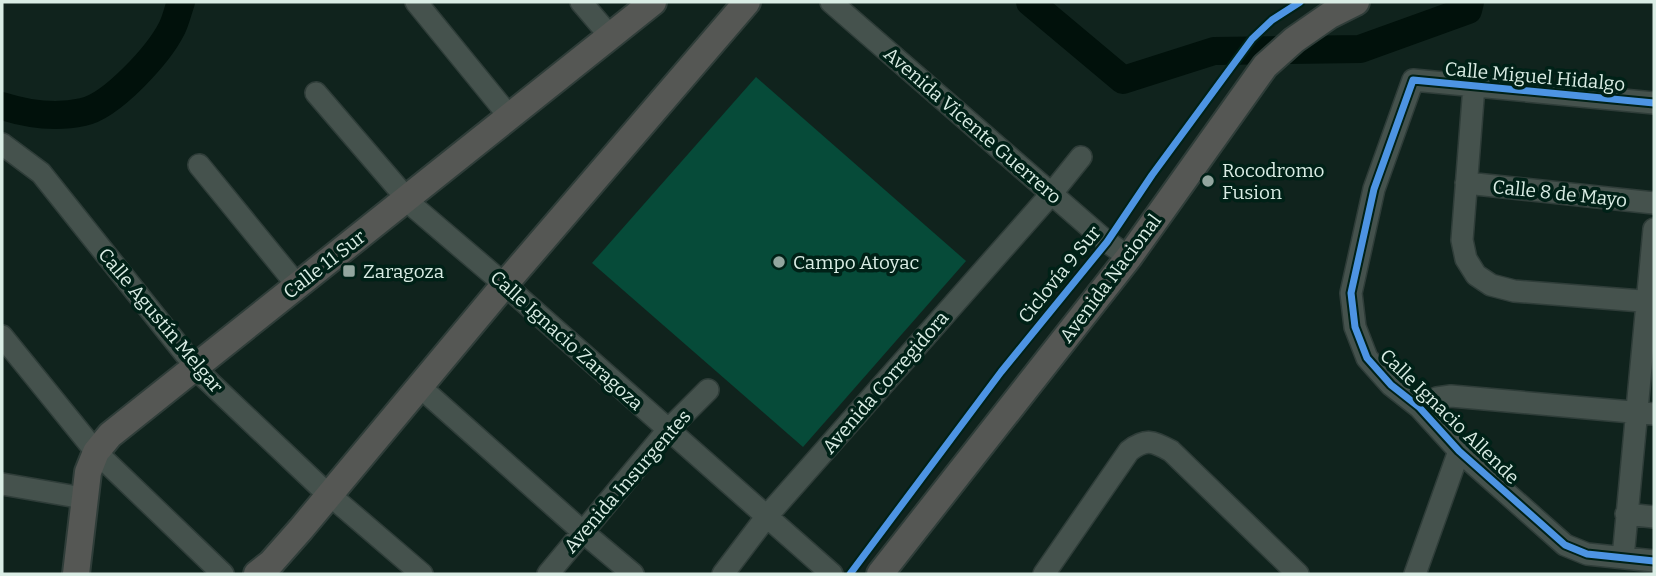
<svg xmlns="http://www.w3.org/2000/svg" width="1656" height="576" viewBox="0 0 1656 576" font-family="Bitter,serif">
<style>
.green{fill:#064b39}
.lines{fill:none;stroke-linecap:round;stroke-linejoin:round}
.river{stroke:#01110b;stroke-width:28}
.minor-casing{stroke:#2f3d39;stroke-width:24}
.major-casing{stroke:#2f3d39;stroke-width:30}
.minor{stroke:#45524d;stroke-width:21}
.major{stroke:#555754;stroke-width:26}
.cycleway-casing{stroke:#002117;stroke-width:11}
.cycleway{stroke:#4d94e3;stroke-width:7}
.poi-dot{fill:#93a69f;stroke:#002117;stroke-width:2.5}
.labels{text-anchor:middle;stroke-width:7;stroke-linejoin:round;paint-order:stroke}
.street-label{font-size:19px;fill:#daede5;stroke:#002117}
.poi-label{font-size:19px;fill:#daede5;stroke:#002117;text-anchor:start}
</style>
<rect width="100%" height="100%" fill="#10231d"/>
<path class="green" d="M 756,77 L 966,261 L 803,447 L 592,263 Z"/>
<g class="lines">
<path class="river" d="M 1030,2 L 1123,80 L 1214,51 L 1360,49 L 1468,10 L 1470,2
M 2,106 C 27,114 56,118 83,112 C 112,106 159,54 172,28 C 176,20 178,10 181,2"/>
<g class="minor-casing">
<path id="minor" d="M 416,2 L 509,116
M 581,2 L 610,36
M 831,2 L 1107,242 L 1129,257
M 1474,86 L 1462,240 L 1466,259 L 1476,275 L 1491,285 L 1514,291 L 1654,302
M 316,93 L 414,207 L 497,278 L 832,574
M 1654,103 L 1413,80 L 1374,189 L 1351,293 L 1355,327 L 1367,358 L 1391,385 L 1419,407 L 1459,451 L 1565,545 L 1587,554 L 1654,561
M 2,144 L 41,173 L 202,375 L 318,485 L 422,574
M 199,165 L 297,285
M 1466,183 L 1654,203
M 2,336 L 96,452 L 223,574
M 419,386 L 583,532 L 633,574
M 1419,407 L 1437,398 L 1451,396 L 1654,414
M 2,484 L 83,498
M 1626,514 L 1654,517
M 1623,558 L 1654,229
M 548,574 L 668,430 L 708,390
M 723,574 L 767,516 L 1052,193 L 1081,157
M 1044,574 L 1129,451 C 1146,438 1153,441 1171,451 L 1298,574
M 1415,574 L 1459,451"/>
</g>
<g class="major-casing">
<path id="major" d="M 76,574 L 88,472 L 96,452 L 110,435 L 653,2
M 257,574 L 271,563 L 301,529 L 505,284 L 747,2
M 880,574 L 1129,257 L 1265,66 L 1294,40 L 1330,15 L 1356,2"/>
</g>
<use href="#minor" class="minor"/>
<use href="#major" class="major"/>
<g class="cycleway-casing">
<path id="cycleway" d="M 1654,103 L 1413,80 L 1374,189 L 1351,293 L 1355,327 L 1367,358 L 1391,385 L 1419,407 L 1459,451 L 1565,545 L 1587,554 L 1654,561
M 850,574 L 1001,372 L 1107,242 L 1152,175 L 1252,39 L 1272,20 L 1300,2"/>
</g>
<use href="#cycleway" class="cycleway"/>
</g>
<g class="poi-dot">
<circle cx="1208" cy="181" r="7"/>
<circle cx="779" cy="262" r="7"/>
<rect x="342" y="264" width="14" height="14" rx="3.5"/>
</g>
<g class="labels">
<g class="street-label">
<text transform="translate(1535 76) rotate(5)" y="7">Calle Miguel Hidalgo</text>
<text transform="translate(973 125) rotate(41)" y="7">Avenida Vicente Guerrero</text>
<text transform="translate(1560 193) rotate(6)" y="7">Calle 8 de Mayo</text>
<text transform="translate(324 264) rotate(-38)" y="7">Calle 11 Sur</text>
<text transform="translate(1059 274) rotate(-51)" y="7">Ciclovía 9 Sur</text>
<text transform="translate(1110 278) rotate(-53)" y="7">Avenida Nacional</text>
<text transform="translate(161 320) rotate(50)" y="7">Calle Agustín Melgar</text>
<text transform="translate(567 340) rotate(42)" y="7">Calle Ignacio Zaragoza</text>
<text transform="translate(885 382) rotate(-49)" y="7">Avenida Corregidora</text>
<text transform="translate(1450 416) rotate(44)" y="7">Calle Ignacio Allende</text>
<text transform="translate(627 481) rotate(-49)" y="7">Avenida Insurgentes</text>
</g>
<g class="poi-label">
<text x="1222" y="177">Rocodromo<tspan x="1222" dy="22">Fusion</tspan></text>
<text x="793" y="269">Campo Atoyac</text>
<text x="363" y="278">Zaragoza</text>
</g>
</g>
<rect width="1656" height="576" fill="none" stroke="#daede5" stroke-width="7"/>
</svg>
